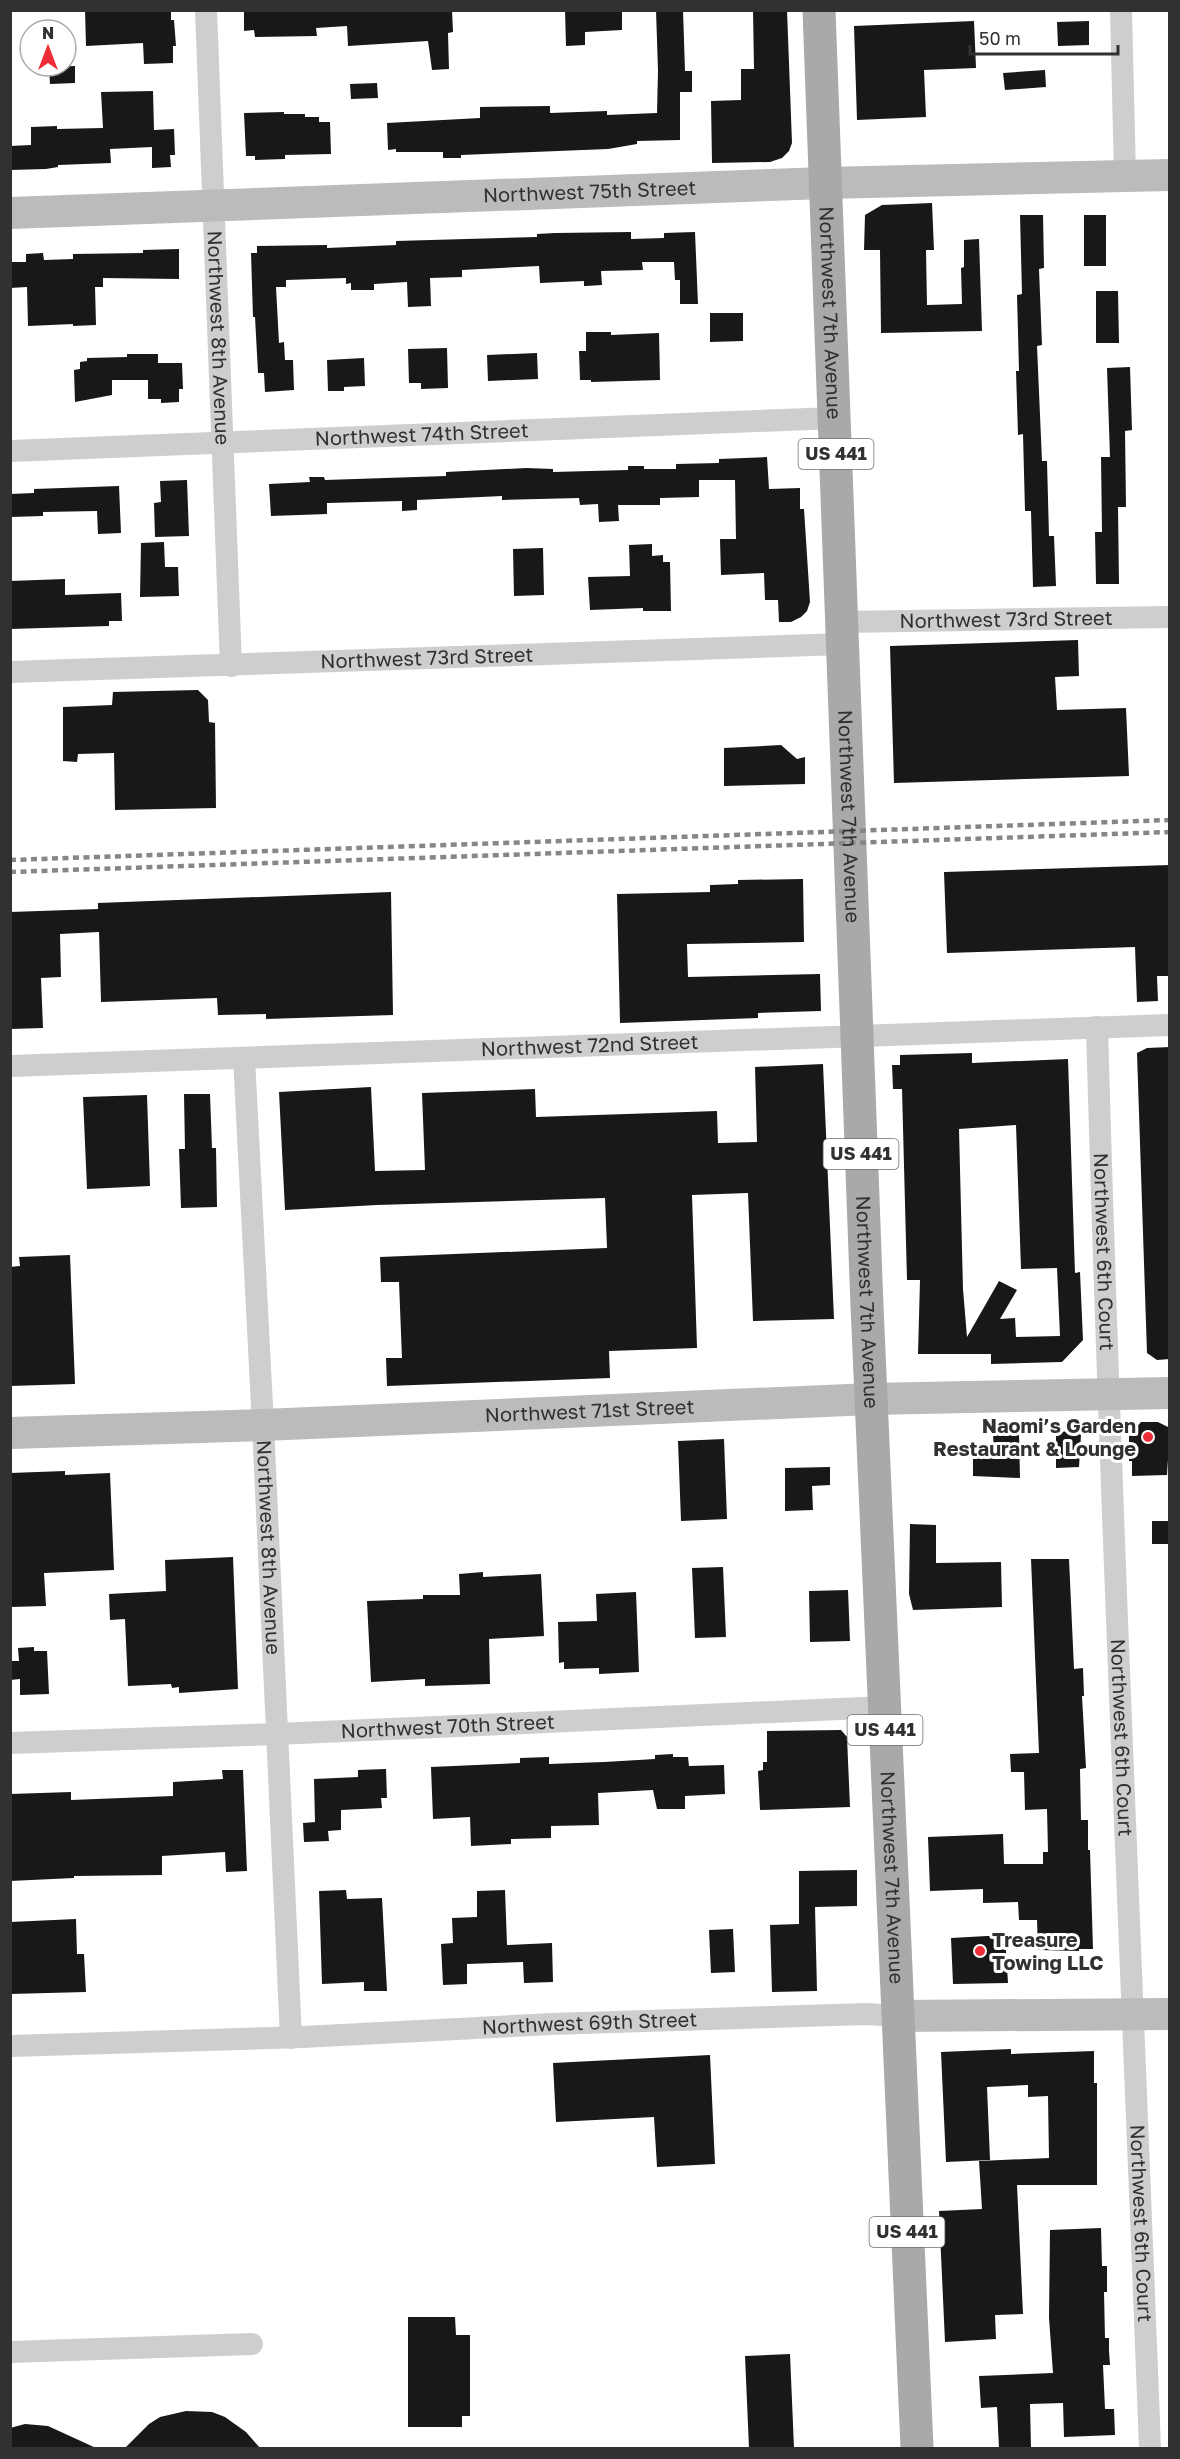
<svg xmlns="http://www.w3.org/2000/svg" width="1180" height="2459" viewBox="0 0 1180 2459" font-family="'Golos Text',sans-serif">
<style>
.building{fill:#181818;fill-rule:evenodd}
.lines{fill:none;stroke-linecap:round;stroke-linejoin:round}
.street{stroke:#cecece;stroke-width:22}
.secondary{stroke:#bbb;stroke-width:32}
.primary{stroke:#a9a9a9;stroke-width:33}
.rail{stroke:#868686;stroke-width:4.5;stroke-dasharray:6 4.5;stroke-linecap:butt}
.poi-dot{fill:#ee2d39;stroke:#fff;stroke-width:2}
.labels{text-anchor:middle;stroke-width:6;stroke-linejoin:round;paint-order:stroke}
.shield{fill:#fff;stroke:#6f6f6f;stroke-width:1.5}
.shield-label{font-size:18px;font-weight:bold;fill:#313131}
.street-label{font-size:20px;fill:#313131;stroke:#fff}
.poi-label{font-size:20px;font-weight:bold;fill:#313131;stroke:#fff;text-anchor:end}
</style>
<rect width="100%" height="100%" fill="#fff"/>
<path class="building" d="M 85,10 L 171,10 L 171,20 L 174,20 L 176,46 L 173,46 L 173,63 L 144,64 L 143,43 L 86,46 Z
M 244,10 L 452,10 L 453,32 L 448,33 L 449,69 L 432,70 L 428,41 L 348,46 L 347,26 L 316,28 L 317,36 L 255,37 L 254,30 L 244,31 Z
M 565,10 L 622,10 L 622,30 L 585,32 L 585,45 L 566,46 Z
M 656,10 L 683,10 L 685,71 L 692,71 L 692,92 L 680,92 L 680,140 L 637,141 L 637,144 L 608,149 L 461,155 L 461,158 L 443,158 L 443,152 L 396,152 L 396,149 L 388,150 L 387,123 L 480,118 L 480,107 L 550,106 L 550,113 L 607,111 L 607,115 L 657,113 L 658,71 Z
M 753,10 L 787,10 L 792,143 L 789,151 L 782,158 L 770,162 L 712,163 L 711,101 L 741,100 L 741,69 L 754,69 Z
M 974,21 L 976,68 L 924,70 L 926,117 L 857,120 L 854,26 Z
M 1089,21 L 1089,45 L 1058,46 L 1057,22 Z
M 75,66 L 75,83 L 50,84 L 49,67 Z
M 1045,70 L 1046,87 L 1005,90 L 1003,73 Z
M 377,83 L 378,98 L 351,99 L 350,84 Z
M 153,91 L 154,130 L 174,129 L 175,155 L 170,155 L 171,167 L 152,168 L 152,147 L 110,149 L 111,163 L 58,165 L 58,167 L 46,169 L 10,170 L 10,146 L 31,145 L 31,127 L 57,126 L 57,129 L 103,128 L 101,92 Z
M 284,112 L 284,114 L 305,114 L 305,117 L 319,117 L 319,122 L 330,122 L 331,154 L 285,155 L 285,159 L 255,160 L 255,156 L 246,156 L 244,113 Z
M 932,203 L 934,250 L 926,250 L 927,305 L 962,304 L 961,268 L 964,267 L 964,240 L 979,239 L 982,331 L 881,333 L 880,250 L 864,250 L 865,215 L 882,205 Z
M 1020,215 L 1043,215 L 1044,268 L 1039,269 L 1042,345 L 1037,346 L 1042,461 L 1047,461 L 1049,536 L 1054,536 L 1056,586 L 1033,587 L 1031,511 L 1025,511 L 1023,434 L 1018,435 L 1016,371 L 1019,371 L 1017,295 L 1022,294 Z
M 1084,215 L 1106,215 L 1106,266 L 1084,266 Z
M 631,232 L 631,239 L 664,238 L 664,233 L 695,232 L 698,304 L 680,304 L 680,280 L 675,280 L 674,262 L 642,262 L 643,270 L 601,271 L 602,285 L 586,286 L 584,286 L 584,281 L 540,283 L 539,266 L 462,270 L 462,277 L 430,278 L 431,306 L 408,307 L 407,282 L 374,284 L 374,290 L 351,290 L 351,283 L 346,284 L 346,278 L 286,280 L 286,287 L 276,287 L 279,343 L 284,342 L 285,360 L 293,360 L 294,390 L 265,392 L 264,373 L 258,373 L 255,317 L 253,317 L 251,253 L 257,253 L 257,246 L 327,245 L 327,248 L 396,245 L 396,241 L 537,237 L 537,234 L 555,233 Z
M 179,249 L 179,279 L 103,278 L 103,287 L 95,287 L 96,325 L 73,326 L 73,324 L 28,326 L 27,287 L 10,288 L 10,262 L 26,262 L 26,254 L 43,253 L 44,260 L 73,259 L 73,254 L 143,253 L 143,250 Z
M 1096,291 L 1118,291 L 1119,343 L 1096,343 Z
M 710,313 L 743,313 L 743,341 L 710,342 Z
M 586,332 L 611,332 L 611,335 L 659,333 L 660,380 L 591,382 L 591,380 L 580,380 L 579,351 L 586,351 Z
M 447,348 L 448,388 L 421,389 L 421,383 L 409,383 L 408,349 Z
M 537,353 L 538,379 L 488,381 L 487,355 Z
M 127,354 L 158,354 L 158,363 L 182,363 L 183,389 L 179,389 L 179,402 L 161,403 L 161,399 L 148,399 L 148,380 L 112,380 L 112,395 L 75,402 L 74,370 L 80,369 L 80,362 L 87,361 L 87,358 L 127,357 Z
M 364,358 L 365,386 L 344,387 L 344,391 L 328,391 L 327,360 Z
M 1130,367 L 1132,430 L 1125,431 L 1126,507 L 1118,507 L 1119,584 L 1096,584 L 1095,532 L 1102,532 L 1101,457 L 1110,457 L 1107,368 Z
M 767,457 L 769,489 L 800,488 L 800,509 L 804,509 L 810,602 L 807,611 L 801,617 L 791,622 L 779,622 L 778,600 L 765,600 L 764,573 L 721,575 L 720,539 L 736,539 L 735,480 L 699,480 L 699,497 L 660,498 L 660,505 L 618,505 L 619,521 L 599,522 L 598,504 L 580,505 L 579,498 L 502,500 L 502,496 L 417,500 L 417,510 L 402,511 L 402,501 L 327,503 L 327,514 L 271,516 L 269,484 L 310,482 L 309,477 L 324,477 L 325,480 L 446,476 L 446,472 L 526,468 L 553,469 L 553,472 L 628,470 L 628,466 L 644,466 L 644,469 L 676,469 L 676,464 L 719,463 L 719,459 Z
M 187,480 L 189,536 L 155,537 L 154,503 L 161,502 L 160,481 Z
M 119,486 L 121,533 L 98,534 L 97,511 L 43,512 L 43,516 L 10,517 L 10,494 L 34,493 L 34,489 Z
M 164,542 L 165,567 L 178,567 L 179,596 L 140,597 L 141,543 Z
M 652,544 L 652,556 L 663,555 L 663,562 L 670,562 L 671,611 L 643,611 L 643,608 L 590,610 L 588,577 L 630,576 L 629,545 Z
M 543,548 L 544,595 L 514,596 L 513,549 Z
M 65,579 L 65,595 L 121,593 L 122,621 L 109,621 L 109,626 L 10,629 L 10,581 Z
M 1078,640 L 1079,676 L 1055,677 L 1057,710 L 1126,708 L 1129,776 L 894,783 L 890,646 Z
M 198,690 L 208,700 L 209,722 L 215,723 L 216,808 L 115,810 L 114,753 L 78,754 L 77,762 L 63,761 L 63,707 L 112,705 L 113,692 Z
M 781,745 L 797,759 L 805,757 L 805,784 L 724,786 L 724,748 Z
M 1170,865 L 1170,976 L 1157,976 L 1158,1001 L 1137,1002 L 1135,947 L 947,953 L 944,872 Z
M 803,879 L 804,942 L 687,944 L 688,977 L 820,974 L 821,1011 L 758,1013 L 758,1018 L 620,1023 L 617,894 L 710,892 L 710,885 L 738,884 L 738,880 Z
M 391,892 L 393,1015 L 266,1019 L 266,1014 L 218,1015 L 217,998 L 101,1002 L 99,932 L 60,934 L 61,977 L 41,978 L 43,1028 L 10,1029 L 10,912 L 98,909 L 98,903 Z
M 1170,1047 L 1170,1359 L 1157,1360 L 1147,1353 L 1137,1053 L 1147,1048 Z
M 972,1053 L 972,1063 L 1068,1059 L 1075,1273 L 1080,1272 L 1083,1340 L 1062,1362 L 991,1364 L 991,1354 L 918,1354 L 920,1280 L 907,1280 L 902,1089 L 893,1089 L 892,1065 L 900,1065 L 900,1055 ZM 1016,1125 L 1021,1269 L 1057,1268 L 1060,1336 L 1016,1337 L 1015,1318 L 1000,1319 L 1017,1290 L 999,1281 L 967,1337 L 963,1289 L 959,1129 Z
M 823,1064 L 834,1319 L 753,1321 L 748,1193 L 692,1195 L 697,1348 L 609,1351 L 610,1378 L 387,1386 L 386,1358 L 402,1358 L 399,1282 L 381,1282 L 380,1257 L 607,1248 L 605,1198 L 377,1205 L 285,1210 L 279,1092 L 371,1087 L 375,1171 L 425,1170 L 422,1093 L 535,1089 L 536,1117 L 717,1111 L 718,1143 L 757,1142 L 755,1067 Z
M 184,1094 L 210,1094 L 212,1148 L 216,1148 L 217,1207 L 181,1208 L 179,1149 L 185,1149 Z
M 147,1095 L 150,1186 L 87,1189 L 83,1097 Z
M 70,1255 L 75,1384 L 10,1386 L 10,1267 L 20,1266 L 19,1257 Z
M 1141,1422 L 1158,1422 L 1170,1428 L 1167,1475 L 1132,1476 L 1132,1461 L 1129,1461 L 1129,1436 Z
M 1075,1431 L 1081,1435 L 1079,1467 L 1056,1468 L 1056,1432 Z
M 993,1433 L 1019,1433 L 1020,1478 L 973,1476 L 973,1456 L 994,1456 Z
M 724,1439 L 727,1519 L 681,1521 L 678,1441 Z
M 830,1467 L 830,1485 L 812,1486 L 813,1510 L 785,1511 L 785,1468 Z
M 65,1471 L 65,1475 L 110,1473 L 114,1570 L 44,1573 L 46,1606 L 10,1607 L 10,1473 Z
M 1152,1521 L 1170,1521 L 1170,1544 L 1152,1544 Z
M 910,1524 L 936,1525 L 936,1563 L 1001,1562 L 1002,1607 L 913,1610 L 909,1594 Z
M 233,1557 L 238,1689 L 179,1693 L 179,1687 L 172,1688 L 171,1684 L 128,1686 L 125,1619 L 110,1620 L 109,1594 L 166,1591 L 165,1560 Z
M 1031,1559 L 1069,1559 L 1074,1669 L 1083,1668 L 1084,1696 L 1082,1696 L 1086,1768 L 1080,1769 L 1081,1820 L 1088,1820 L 1088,1850 L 1090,1850 L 1093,1949 L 1079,1949 L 1079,1951 L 1038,1950 L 1037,1920 L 1019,1920 L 1018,1902 L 983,1903 L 983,1889 L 930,1891 L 928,1837 L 1003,1834 L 1004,1864 L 1043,1864 L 1043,1852 L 1048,1852 L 1047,1809 L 1025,1810 L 1024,1772 L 1011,1772 L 1010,1754 L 1039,1753 Z
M 723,1567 L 726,1637 L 695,1638 L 692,1568 Z
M 483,1572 L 483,1577 L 541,1574 L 544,1636 L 489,1639 L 490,1684 L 425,1686 L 425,1679 L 371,1682 L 367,1601 L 423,1599 L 423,1595 L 460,1595 L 459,1574 Z
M 848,1590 L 850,1641 L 810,1642 L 809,1591 Z
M 636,1592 L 639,1672 L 599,1674 L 599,1668 L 564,1669 L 564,1662 L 559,1663 L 558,1622 L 597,1621 L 596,1594 Z
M 34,1647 L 34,1651 L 47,1651 L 49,1694 L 20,1695 L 20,1679 L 10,1680 L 10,1661 L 19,1661 L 18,1648 Z
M 841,1730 L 847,1737 L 850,1807 L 760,1810 L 758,1771 L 763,1770 L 763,1762 L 767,1762 L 767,1731 Z
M 673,1754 L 673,1757 L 688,1757 L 689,1766 L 724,1765 L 725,1794 L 685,1796 L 685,1809 L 657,1809 L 653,1790 L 598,1793 L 599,1825 L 551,1826 L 551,1838 L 511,1839 L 511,1844 L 471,1846 L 470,1817 L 433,1819 L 431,1767 L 520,1763 L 520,1758 L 549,1757 L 549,1764 L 604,1762 L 655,1759 L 655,1755 Z
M 386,1769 L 387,1798 L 381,1798 L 382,1808 L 341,1810 L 341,1830 L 328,1831 L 329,1841 L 304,1842 L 303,1823 L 315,1822 L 314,1779 L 358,1777 L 358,1770 Z
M 222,1770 L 243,1770 L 247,1871 L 226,1872 L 225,1852 L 162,1856 L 162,1875 L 74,1876 L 74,1878 L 10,1881 L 10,1794 L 71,1792 L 71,1800 L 173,1796 L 173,1782 L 223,1779 Z
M 857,1870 L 857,1906 L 815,1907 L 817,1991 L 772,1992 L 770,1925 L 799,1924 L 799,1871 Z
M 346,1890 L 347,1899 L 382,1898 L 387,1991 L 364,1991 L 364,1982 L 322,1984 L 319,1891 Z
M 505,1890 L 507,1945 L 552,1943 L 553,1982 L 524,1983 L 523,1962 L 467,1964 L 467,1984 L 443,1985 L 441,1944 L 453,1943 L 452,1918 L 477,1917 L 477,1891 Z
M 76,1919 L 77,1954 L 84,1954 L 86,1992 L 10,1994 L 10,1922 Z
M 733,1929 L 735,1972 L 711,1973 L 709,1930 Z
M 1005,1935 L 1008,1983 L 953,1984 L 951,1938 Z
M 1011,2049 L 1011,2054 L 1094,2051 L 1094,2083 L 1097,2083 L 1097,2185 L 1017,2185 L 1023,2314 L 995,2315 L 996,2339 L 945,2342 L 939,2211 L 982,2209 L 979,2161 L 1049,2158 L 1048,2096 L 1028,2097 L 1028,2085 L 987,2087 L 990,2160 L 946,2162 L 941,2052 Z
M 710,2055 L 715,2164 L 657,2167 L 654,2117 L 556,2122 L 553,2063 Z
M 1101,2228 L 1102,2266 L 1107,2266 L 1107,2292 L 1104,2292 L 1105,2338 L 1109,2338 L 1109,2351 L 1110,2365 L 1103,2365 L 1105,2409 L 1114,2409 L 1115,2435 L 1064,2437 L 1063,2403 L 1030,2404 L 1031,2448 L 999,2448 L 997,2407 L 981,2408 L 979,2376 L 1053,2373 L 1049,2318 L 1050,2230 Z
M 408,2317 L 455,2317 L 456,2335 L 470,2335 L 470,2416 L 462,2416 L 462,2427 L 408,2427 Z
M 790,2354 L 794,2448 L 749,2448 L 745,2356 Z
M 186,2411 L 212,2412 L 225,2417 L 246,2432 L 260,2448 L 125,2448 L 149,2424 L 160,2417 Z
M 25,2424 L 48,2426 L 96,2448 L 10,2448 L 10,2428 Z"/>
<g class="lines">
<g class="street">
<path id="s1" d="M 206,10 L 231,666"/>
<path d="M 1121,10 L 1125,176"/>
<path id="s2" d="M 10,451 L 834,418"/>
<path id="s3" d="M 842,622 L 1170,617"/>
<path id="s4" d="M 10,672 L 843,644"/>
<path id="s5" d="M 1097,1027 C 1110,1501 1132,1975 1150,2448"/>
<path id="s6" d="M 244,1058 L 263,1425 L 291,2038"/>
<path id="s7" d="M 10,1066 L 1170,1025"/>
<path id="s8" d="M 10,1743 L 277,1734 L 884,1707"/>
<path id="s9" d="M 10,2046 L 303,2037 L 551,2024 L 866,2014 L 898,2016"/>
<path d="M 10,2352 L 252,2344"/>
</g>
<g class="secondary">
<path id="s10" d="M 10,213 L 825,183 L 1170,175"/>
<path id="s11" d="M 10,1433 L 263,1425 L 871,1399 L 1170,1393"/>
<path d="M 898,2016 L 1170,2014"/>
</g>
<path class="primary" id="s12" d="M 819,10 L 867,1306 L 917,2448"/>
<path class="rail" d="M 10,860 L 1170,820
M 10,872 L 1170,832"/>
</g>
<g class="poi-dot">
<circle cx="1148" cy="1437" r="6"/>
<circle cx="980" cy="1951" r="6"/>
</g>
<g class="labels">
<g class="shield">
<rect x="798.5" y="439" width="75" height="30" rx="4.5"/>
<rect x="823.5" y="1139" width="75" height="30" rx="4.5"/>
<rect x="847.5" y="1715" width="75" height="30" rx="4.5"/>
<rect x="869.5" y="2217" width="75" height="30" rx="4.5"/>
</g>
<g class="shield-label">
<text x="836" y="460">US 441</text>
<text x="861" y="1160">US 441</text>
<text x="885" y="1736">US 441</text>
<text x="907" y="2238">US 441</text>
</g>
<g class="street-label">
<text dy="7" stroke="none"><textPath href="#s10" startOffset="580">Northwest 75th Street</textPath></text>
<text dy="7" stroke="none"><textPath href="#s12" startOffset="303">Northwest 7th Avenue</textPath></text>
<text dy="7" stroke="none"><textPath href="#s1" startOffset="328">Northwest 8th Avenue</textPath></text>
<text dy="7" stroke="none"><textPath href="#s2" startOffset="412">Northwest 74th Street</textPath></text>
<text dy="7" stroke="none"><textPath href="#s3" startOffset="164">Northwest 73rd Street</textPath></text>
<text dy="7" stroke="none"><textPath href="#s4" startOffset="417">Northwest 73rd Street</textPath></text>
<text dy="7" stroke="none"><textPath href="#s12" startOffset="807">Northwest 7th Avenue</textPath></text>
<text dy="7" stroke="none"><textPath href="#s7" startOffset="580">Northwest 72nd Street</textPath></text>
<text dy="7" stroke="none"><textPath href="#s5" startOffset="225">Northwest 6th Court</textPath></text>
<text dy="7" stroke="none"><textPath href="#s12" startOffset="1293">Northwest 7th Avenue</textPath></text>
<text dy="7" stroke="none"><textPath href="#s11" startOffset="580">Northwest 71st Street</textPath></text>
<text dy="7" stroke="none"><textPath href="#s6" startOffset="490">Northwest 8th Avenue</textPath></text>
<text dy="7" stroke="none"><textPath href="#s8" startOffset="438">Northwest 70th Street</textPath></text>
<text dy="7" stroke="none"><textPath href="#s5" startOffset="711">Northwest 6th Court</textPath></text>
<text dy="7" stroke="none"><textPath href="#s12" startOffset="1869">Northwest 7th Avenue</textPath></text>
<text dy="7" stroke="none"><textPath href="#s9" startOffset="580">Northwest 69th Street</textPath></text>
<text dy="7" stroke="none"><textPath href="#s5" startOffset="1197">Northwest 6th Court</textPath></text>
</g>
<g class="poi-label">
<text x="1136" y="1433">Naomi’s Garden<tspan x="1136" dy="23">Restaurant &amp; Lounge</tspan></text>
<text x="992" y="1947" text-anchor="start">Treasure<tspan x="992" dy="23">Towing LLC</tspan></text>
</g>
</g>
<rect width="1180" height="2459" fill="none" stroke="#313131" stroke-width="24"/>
<g transform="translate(48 48)"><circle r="28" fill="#ffffff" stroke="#adadad" stroke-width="1.5"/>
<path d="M0-4.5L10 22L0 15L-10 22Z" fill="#ee2d39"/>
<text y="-9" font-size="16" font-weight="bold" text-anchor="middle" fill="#313131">N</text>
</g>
<path d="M970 45v9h148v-9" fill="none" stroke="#313131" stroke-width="3"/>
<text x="979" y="45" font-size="18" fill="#313131" stroke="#ffffff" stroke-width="4.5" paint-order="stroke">50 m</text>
</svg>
